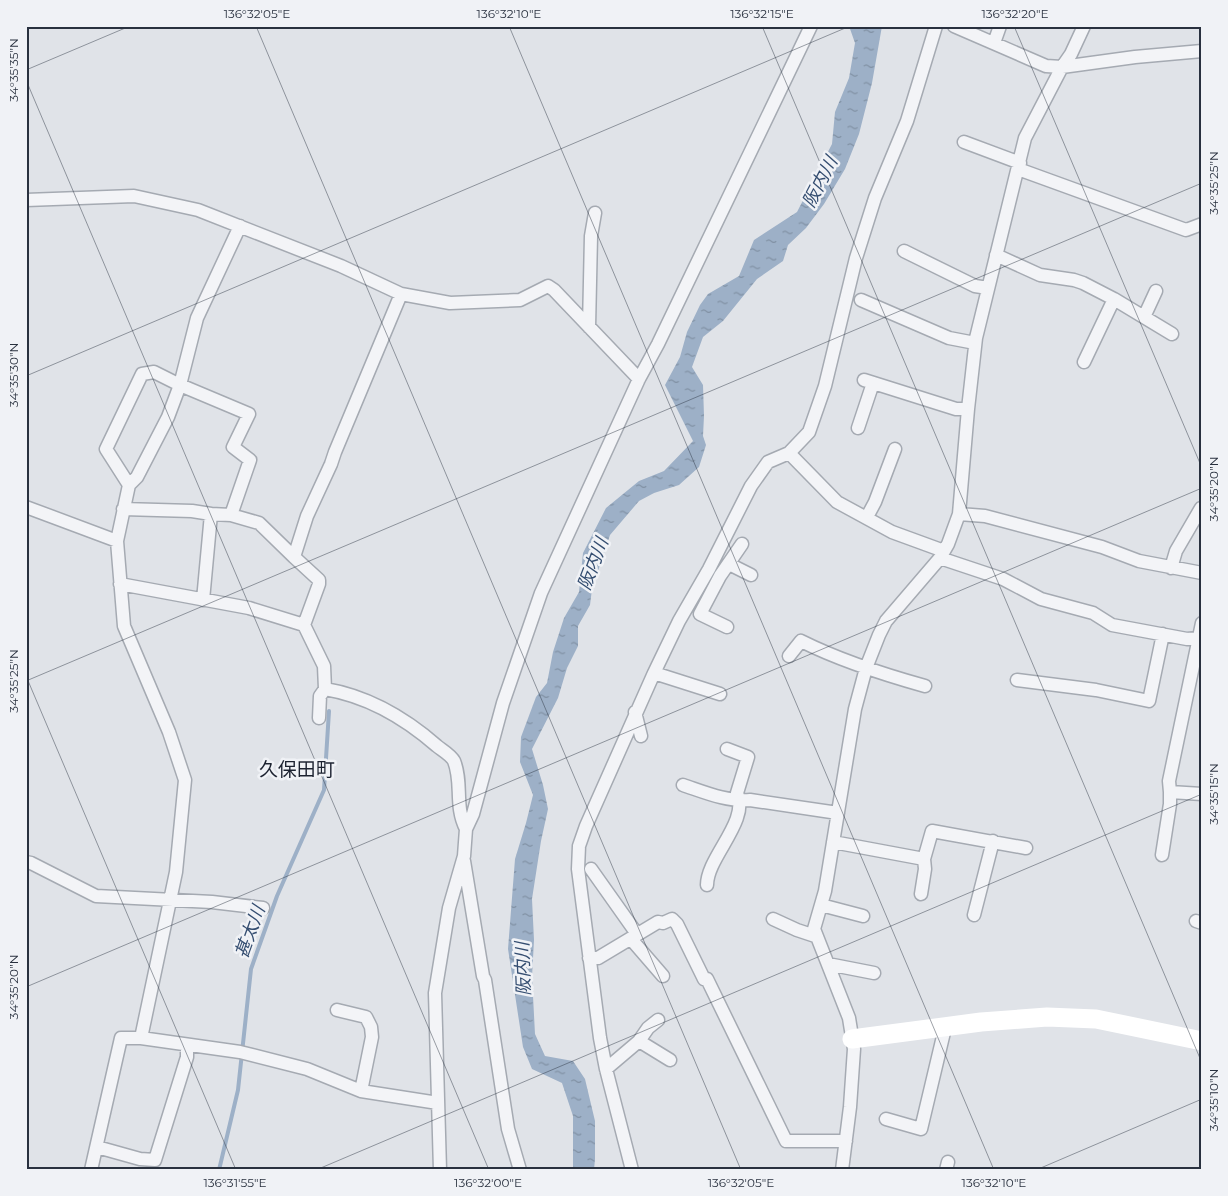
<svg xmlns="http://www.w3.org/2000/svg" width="1228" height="1196" viewBox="0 0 1228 1196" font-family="Montserrat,'Noto Sans JP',sans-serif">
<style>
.water{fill:url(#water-ripples)}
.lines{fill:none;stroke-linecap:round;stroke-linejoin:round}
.stream{stroke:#9db0c7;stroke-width:4}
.street-casing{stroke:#a5aab2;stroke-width:15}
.street{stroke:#f3f4f7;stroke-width:12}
.secondary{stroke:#fff;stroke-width:19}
.ticks{fill:none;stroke:#29313f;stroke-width:1;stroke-opacity:0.45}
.labels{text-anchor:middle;stroke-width:5;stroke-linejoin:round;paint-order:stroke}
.water-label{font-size:18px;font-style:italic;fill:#354e71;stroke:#f0f2f6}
.quarter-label{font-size:19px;fill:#1c2230;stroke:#f0f2f6}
.neatline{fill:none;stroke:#29313f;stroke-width:2}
.ticks-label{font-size:12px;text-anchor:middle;fill:#29313f}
</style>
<defs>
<pattern id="water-ripples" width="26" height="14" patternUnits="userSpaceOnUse" patternTransform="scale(1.25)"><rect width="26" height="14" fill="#9db0c7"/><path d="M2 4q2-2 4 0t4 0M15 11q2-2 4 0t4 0" fill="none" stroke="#8090a3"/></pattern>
</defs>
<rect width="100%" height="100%" fill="#e0e3e8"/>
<path class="water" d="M 849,26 L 882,26 L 872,83 L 859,134 L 845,169 L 824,204 L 806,228 L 788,245 L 783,261 L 757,279 L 723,321 L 703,337 L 692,367 L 703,385 L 704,416 L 703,436 L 706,445 L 699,467 L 679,485 L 654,493 L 639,501 L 610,535 L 592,589 L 590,605 L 578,626 L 578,646 L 567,668 L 558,698 L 532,749 L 543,785 L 548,809 L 541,841 L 532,899 L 534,940 L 532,977 L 535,1034 L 545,1056 L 573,1061 L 585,1079 L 595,1121 L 595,1159 L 594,1170 L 573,1170 L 573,1116 L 562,1083 L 532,1069 L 523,1047 L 508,949 L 515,859 L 526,823 L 533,795 L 520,762 L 521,737 L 536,697 L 547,683 L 553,652 L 564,618 L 579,592 L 583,553 L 606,508 L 639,481 L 664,471 L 693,441 L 665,385 L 680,357 L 687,332 L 700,305 L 708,294 L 739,276 L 754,240 L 797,212 L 832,144 L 835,112 L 849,78 L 855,43 Z"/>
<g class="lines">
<path class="stream" d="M 219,1170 L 238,1090 L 251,969 L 277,896 L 324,790 L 329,711"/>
<g class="street-casing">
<path id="street" d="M 954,26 L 1046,66 L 1062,67 L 1135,57 L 1202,51
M 994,43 L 1000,26
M 964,142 L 1020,163
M 1018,169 L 1186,230 L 1202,224
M 26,200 L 134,196 L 198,210 L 341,266 L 401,294 L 450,303 L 520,300 L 548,286 L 554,290 L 639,379
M 904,251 L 975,286 L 988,288
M 996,255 L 1040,275 L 1074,280 L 1083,283 L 1114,299 L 1172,334
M 861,300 L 949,338 L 975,343
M 1144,317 L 1156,291
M 589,327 L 591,236 L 595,213
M 1084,362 L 1114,299
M 864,380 L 956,409 L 968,409
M 858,428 L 873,383
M 789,453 L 837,502 L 892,532 L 944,551
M 129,485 L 106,449 L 142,374 L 154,372 L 180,385 L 249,414 L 233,447 L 250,460 L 231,515 L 211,514 L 203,600
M 26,507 L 117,541
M 123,509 L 192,511 L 211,514
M 959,514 L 985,516 L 1102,547 L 1139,561 L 1202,573
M 231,515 L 259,523 L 294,557
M 867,517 L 875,502 L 895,449
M 940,558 L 1003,579 L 1041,599 L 1093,613 L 1112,625 L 1187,639 L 1199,638
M 729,564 L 751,575
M 1171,568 L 1176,551 L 1201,508
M 120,584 L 249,608 L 304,625 L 324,666 L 325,689 C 367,696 405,718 437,746 C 442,750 451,755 454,761 C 463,783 454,806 466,829
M 1202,623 L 1169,781 L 1170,792 L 1202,794
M 304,625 L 319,584 L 319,580 L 294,557 L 307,516 L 331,464 L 335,452 L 401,294
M 727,627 L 700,614 L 720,576 L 742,544
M 789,656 L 801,641 C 841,661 882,674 925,686
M 654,673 L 720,694
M 1017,680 L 1096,690 L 1149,701 L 1163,634
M 635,712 L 641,736
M 319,718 L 320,696 L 325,689
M 683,785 C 704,792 727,802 750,800 L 838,813
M 833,842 L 924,859 L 932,831 L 1026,848
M 1162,855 L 1170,804 L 1170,792
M 464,861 L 483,976 L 485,980 L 508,1129 L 520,1170
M 26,862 L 31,863 L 96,896 L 212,902 L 263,908
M 591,869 L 637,934
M 707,885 C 707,857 750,821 737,793 L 748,757 L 727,749
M 921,894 L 925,869 L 924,859
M 821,905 L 863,916
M 974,915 L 993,841
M 773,919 L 797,930 L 815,936
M 1196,921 L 1202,923
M 631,939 L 663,976
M 589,958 L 598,958 L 658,922 L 663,923 L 672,919 L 677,924 L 704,979 L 707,979 L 786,1141 L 846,1141
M 828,964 L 874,973
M 337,1010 L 366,1017 L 371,1027 L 372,1037 L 361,1091
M 141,1038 L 176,872 L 185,780 L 169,732 L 124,626 L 117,541 L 129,485 L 137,477 L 168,417 L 180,385 L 197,318 L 240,226
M 639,1041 L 670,1060
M 606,1069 L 639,1041 L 648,1028 L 658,1020
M 886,1119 L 921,1129 L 945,1028
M 97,1147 L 140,1159 L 155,1160 L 187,1057 L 187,1045
M 91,1170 L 121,1038 L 141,1038 L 240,1052 L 307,1069 L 361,1091 L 438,1103
M 440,1170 L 435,993 L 449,908 L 464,856 L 466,829 L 473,814 L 503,703 L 541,593 L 639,379 L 658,344 L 811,26
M 632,1170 L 606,1069 L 600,1038 L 578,869 L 579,846 L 586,826 L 654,673 L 679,621 L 709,569 L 751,486 L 768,462 L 789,453 L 809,432 L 825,386 L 856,258 L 875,198 L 907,121 L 936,26
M 842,1170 L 850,1107 L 854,1049 L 849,1018 L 814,929 L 825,891 L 855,709 L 866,668 L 879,635 L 886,621 L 940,558 L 948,544 L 959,514 L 968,409 L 976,338 L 1025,138 L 1062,67 L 1071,54 L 1084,26
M 946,1170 L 948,1162"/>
</g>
<use href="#street" class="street"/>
<path class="secondary" d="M 852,1039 L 981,1022 L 1047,1017 L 1096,1019 L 1202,1041"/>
</g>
<path class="ticks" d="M 256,26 L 741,1170M 509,26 L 994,1170M 762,26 L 1202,1063M 1014,26 L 1202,468M 26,70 L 130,26M 26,80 L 489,1170M 26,376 L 850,26M 26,676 L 236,1170M 26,681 L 1202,183M 26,987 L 1202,488M 316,1170 L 1202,794M 1036,1170 L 1202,1099"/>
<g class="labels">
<g class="water-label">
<text transform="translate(820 182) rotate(-63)" y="6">阪内川</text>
<text transform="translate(593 564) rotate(-69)" y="6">阪内川</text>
<text transform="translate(250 932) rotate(-70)" y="6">甚太川</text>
<text transform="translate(523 969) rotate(-92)" y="6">阪内川</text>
</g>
<g class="quarter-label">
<text x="297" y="776">久保田町</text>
</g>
</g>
<rect width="1228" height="1196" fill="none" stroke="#f0f2f6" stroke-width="55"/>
<rect x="28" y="28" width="1172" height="1140" class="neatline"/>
<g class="ticks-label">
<text x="257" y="18">136°32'05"E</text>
<text x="509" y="18">136°32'10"E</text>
<text x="762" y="18">136°32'15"E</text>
<text x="1015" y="18">136°32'20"E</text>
<text transform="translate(14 70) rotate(-90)" y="4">34°35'35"N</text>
<text transform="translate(1214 183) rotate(-90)" y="4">34°35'25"N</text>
<text transform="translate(14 375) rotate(-90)" y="4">34°35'30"N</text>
<text transform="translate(1214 489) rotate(-90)" y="4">34°35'20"N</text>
<text transform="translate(14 681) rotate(-90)" y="4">34°35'25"N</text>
<text transform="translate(1214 794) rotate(-90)" y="4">34°35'15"N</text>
<text transform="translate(14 987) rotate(-90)" y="4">34°35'20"N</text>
<text transform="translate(1214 1100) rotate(-90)" y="4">34°35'10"N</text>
<text x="235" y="1187">136°31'55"E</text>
<text x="488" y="1187">136°32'00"E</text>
<text x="741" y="1187">136°32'05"E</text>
<text x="994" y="1187">136°32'10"E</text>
</g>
</svg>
